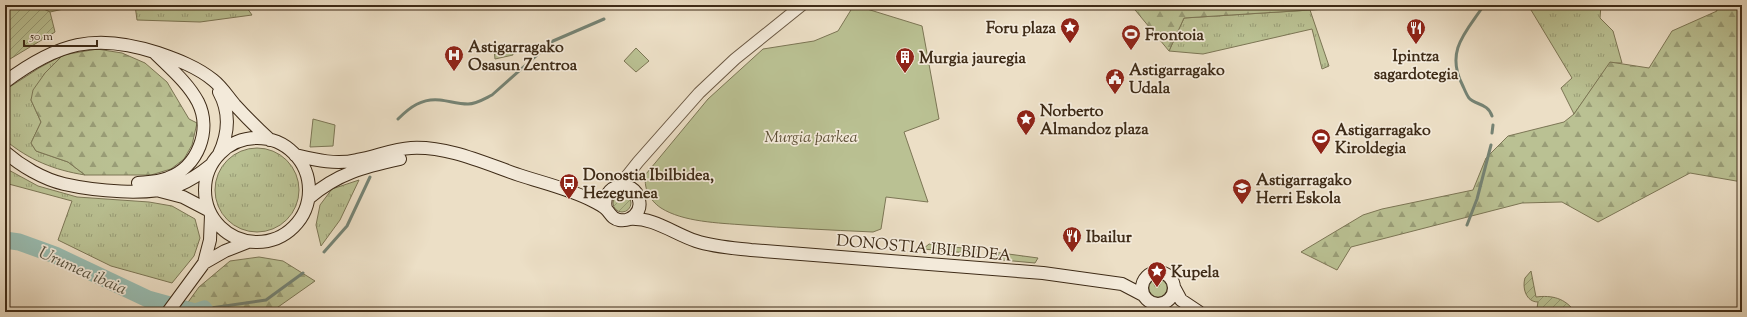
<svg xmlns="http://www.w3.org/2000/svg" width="1747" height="317" viewBox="0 0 1747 317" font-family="'Sorts Mill Goudy',serif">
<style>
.grass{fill:url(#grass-tufts);stroke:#7c7655}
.forest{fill:url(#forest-firs);stroke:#7c7655}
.park{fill:#bac193;stroke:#7c7655}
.garden{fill:url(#garden-furrows);stroke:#7c7655}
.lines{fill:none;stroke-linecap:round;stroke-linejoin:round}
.stream{stroke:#758374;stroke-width:3}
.river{stroke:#99bdb2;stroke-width:17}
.tertiary-casing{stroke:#6a5843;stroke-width:13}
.secondary-casing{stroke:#3e2b17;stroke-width:14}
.tertiary{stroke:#f3eada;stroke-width:11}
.secondary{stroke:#f3eada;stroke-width:12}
.labels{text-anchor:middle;stroke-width:3.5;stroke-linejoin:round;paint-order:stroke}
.poi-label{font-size:16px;font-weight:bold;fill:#3e2b17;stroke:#f3eada;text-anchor:start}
.park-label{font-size:16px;font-style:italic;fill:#5d5036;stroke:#f3eada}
.street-label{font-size:16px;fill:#3e2b17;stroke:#f3eada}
.water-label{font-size:17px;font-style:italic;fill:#55503e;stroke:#f3eada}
</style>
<defs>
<pattern id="grass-tufts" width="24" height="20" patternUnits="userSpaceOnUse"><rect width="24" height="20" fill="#bac193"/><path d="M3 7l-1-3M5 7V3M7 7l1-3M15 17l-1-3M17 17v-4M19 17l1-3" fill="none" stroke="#999d77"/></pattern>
<pattern id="forest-firs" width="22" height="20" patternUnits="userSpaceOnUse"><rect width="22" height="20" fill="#bac193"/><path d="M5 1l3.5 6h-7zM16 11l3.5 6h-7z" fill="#999d77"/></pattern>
<pattern id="garden-furrows" width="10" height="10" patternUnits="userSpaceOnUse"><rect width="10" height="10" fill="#bac193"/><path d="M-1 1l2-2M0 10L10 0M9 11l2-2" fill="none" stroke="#999d77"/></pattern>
</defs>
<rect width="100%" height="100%" fill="#ecdfc6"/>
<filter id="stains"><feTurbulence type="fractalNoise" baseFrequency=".005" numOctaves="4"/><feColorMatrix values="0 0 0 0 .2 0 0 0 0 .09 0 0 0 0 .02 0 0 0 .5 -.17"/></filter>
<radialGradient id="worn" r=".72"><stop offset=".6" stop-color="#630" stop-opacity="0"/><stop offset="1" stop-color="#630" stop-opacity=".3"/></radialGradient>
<path class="grass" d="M 135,5 L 245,5 L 252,15 L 200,22 L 137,20 Z
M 1528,5 L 1601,5 L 1600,18 L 1613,31 L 1622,63 L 1610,63 L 1574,114 L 1561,88 L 1572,78 Z
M 1310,10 L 1329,66 L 1322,69 L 1312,29 L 1203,54 L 1169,51 L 1184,18 Z
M 63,55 L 45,73 L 31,100 L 41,122 L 31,143 L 36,151 L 68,162 L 85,175 C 54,170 29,160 5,140 L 5,90 L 39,68 Z
M215 190a42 42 0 1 1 84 0a42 42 0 1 1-84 0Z
M 5,168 L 38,186 L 77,197 L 149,202 L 172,206 L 195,219 L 200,238 L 194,256 L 172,283 L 111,266 L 58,240 L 72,201 L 5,183 Z
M 359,180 L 340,220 L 321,246 L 316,225 L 320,205 L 332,189 Z
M 929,244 L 979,250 L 979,254 L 923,249 Z
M 986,251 L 1038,258 L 1035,263 L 991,259 Z
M1149 288a9 9 0 1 1 18 0a9 9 0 1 1-18 0Z"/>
<path class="forest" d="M 35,5 L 81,5 L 50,12 Z
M 1131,5 L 1389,5 L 1184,18 L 1169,51 Z
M 1715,5 L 1742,5 L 1742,182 L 1690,173 L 1598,222 L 1562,202 L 1522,203 L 1351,247 L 1337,270 L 1301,252 L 1363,215 L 1382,209 L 1473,190 L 1486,158 L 1508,136 L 1564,122 L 1574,114 L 1610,62 L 1649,68 L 1672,31 L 1717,11 Z
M 97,49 L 122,53 L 145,63 L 167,82 L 189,119 L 197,123 L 192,145 L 184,159 L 171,169 L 151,175 L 85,175 L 68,162 L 36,151 L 31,143 L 41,122 L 31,100 L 33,90 L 45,73 L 63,55 Z
M 259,257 L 283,261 L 315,281 L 271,312 L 181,312 L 199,287 L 230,261 Z"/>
<path class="park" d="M 854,5 L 922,26 L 939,119 L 904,132 L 928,202 L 886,197 L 881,229 L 873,232 C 830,230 787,228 745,225 C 719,223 683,222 661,208 C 649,200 643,187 646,174 L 708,99 L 763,49 L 814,41 L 838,31 Z
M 511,46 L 513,55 L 495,59 L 494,49 Z
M 636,48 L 649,61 L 636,72 L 624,61 Z
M 313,119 L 335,125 L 333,146 L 310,147 Z"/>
<path class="garden" d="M 5,5 L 35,5 L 50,12 L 55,32 L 5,62 Z
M613 203a9 9 0 1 1 18 0a9 9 0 1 1-18 0Z
M 1531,271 L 1536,297 C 1552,295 1565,298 1575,312 L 1539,312 L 1537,308 L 1538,302 C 1526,302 1522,288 1525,278 Z"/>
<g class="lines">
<path class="stream" d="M 1484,5 C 1467,31 1445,50 1462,84 C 1464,88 1466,94 1469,98 C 1475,105 1488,103 1492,116
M 398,119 C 410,107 422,98 440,100 C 449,101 458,104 468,104 C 476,104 484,99 492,95 L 553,41 L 604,19
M 1492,133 L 1493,125
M 1467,225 L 1477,199 L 1491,145
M 324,252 L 347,226 L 370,177
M 204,309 L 266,300 L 303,273"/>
<path class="river" d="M 5,240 L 19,242 L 55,255 L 148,299 L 195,312 L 204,309 L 206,312"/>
<g class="tertiary-casing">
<path id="tertiary" d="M 619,186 L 638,162 L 699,93 L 735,59 L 802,5"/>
</g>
<g class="secondary-casing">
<path id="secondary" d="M 5,82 C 57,43 95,32 158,53 C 178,60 197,67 213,80 C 222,87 228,97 235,105 C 246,117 258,129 270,140
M 219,92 C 230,112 229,133 219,154
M205 190a52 52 0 1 1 104 0a52 52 0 1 1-104 0Z
M 5,152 C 21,166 43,179 64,184 C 95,191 147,196 177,186 C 189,181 200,174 211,165
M 295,155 C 316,160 336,165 357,160 C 375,157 393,149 411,148 C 448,146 484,163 519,175 C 543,183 570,189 593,201 C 597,203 603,206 606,209 C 611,214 612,219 619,220 C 631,222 642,212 639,200 C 635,177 600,183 606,209
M 138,183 C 148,182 158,182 168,178 C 198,167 212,130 198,102 C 188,83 170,68 155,53
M 160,191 L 183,197 L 208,210
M 309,198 C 338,173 364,167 400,159
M 629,219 C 654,217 674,234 696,241 C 714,247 733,248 751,250 L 1043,273 L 1122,284 L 1143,295
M 204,263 L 225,251 L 248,242
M1142 288a16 16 0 1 1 32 0a16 16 0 1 1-32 0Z
M 1174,287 L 1181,300 L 1199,312
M 168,312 L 204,263 L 210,240 L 211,215"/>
</g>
<use href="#tertiary" class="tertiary"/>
<use href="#secondary" class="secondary"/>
</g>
<defs>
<g id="sight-pin" transform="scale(1)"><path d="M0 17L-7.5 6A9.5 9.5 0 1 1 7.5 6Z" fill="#8f2418" stroke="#f3eada"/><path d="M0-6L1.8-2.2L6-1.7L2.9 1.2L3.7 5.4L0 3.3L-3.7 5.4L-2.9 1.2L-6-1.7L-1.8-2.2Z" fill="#fff"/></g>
<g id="restaurant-pin" transform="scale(1)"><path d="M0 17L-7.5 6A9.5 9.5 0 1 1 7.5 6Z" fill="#8f2418" stroke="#f3eada"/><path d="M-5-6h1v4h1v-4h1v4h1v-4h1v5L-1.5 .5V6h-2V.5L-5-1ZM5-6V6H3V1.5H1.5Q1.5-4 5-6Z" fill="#fff"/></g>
<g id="stadium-pin" transform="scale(1)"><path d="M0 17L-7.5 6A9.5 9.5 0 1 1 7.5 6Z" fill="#8f2418" stroke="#f3eada"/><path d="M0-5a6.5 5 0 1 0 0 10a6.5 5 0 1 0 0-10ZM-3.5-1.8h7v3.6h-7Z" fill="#fff"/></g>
<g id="hospital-pin" transform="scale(1)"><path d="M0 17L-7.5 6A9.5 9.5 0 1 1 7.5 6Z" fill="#8f2418" stroke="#f3eada"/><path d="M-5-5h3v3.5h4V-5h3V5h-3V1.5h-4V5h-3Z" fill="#fff"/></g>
<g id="building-pin" transform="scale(1)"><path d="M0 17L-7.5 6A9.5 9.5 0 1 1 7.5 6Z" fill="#8f2418" stroke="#f3eada"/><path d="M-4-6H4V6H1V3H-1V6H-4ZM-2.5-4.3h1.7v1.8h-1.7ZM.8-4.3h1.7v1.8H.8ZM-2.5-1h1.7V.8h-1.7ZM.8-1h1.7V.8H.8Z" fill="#fff"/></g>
<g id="civic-pin" transform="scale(1)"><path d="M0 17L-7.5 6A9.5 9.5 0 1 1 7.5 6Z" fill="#8f2418" stroke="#f3eada"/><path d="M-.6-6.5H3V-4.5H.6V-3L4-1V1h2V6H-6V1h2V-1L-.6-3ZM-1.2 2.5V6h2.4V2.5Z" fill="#fff"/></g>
<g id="bus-pin" transform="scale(1)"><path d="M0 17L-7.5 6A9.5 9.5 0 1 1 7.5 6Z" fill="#8f2418" stroke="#f3eada"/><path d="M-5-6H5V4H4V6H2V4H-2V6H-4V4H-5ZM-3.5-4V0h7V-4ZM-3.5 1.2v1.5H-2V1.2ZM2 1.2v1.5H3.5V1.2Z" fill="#fff"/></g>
<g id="school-pin" transform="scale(1)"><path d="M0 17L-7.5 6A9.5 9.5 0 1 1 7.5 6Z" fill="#8f2418" stroke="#f3eada"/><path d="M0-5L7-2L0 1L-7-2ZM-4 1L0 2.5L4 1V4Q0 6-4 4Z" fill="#fff"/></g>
</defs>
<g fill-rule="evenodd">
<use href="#sight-pin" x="1070" y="27"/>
<use href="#restaurant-pin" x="1416" y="28"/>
<use href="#stadium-pin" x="1131" y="34"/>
<use href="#hospital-pin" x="454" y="55"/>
<use href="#building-pin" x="905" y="57"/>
<use href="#civic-pin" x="1115" y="78"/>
<use href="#sight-pin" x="1026" y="119"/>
<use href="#stadium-pin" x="1321" y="138"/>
<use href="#bus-pin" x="569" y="183"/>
<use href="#school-pin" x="1242" y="188"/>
<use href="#restaurant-pin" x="1072" y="236"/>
<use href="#sight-pin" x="1157" y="271"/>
</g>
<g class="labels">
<g class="poi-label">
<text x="1056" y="33" text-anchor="end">Foru plaza</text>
<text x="1145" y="40">Frontoia</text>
<text x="468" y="52">Astigarragako<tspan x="468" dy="18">Osasun Zentroa</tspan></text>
<text x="1416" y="61" text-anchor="middle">Ipintza<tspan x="1416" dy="18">sagardotegia</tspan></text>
<text x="919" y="63">Murgia jauregia</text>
<text x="1129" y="75">Astigarragako<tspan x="1129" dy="18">Udala</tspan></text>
<text x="1040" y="116">Norberto<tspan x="1040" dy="18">Almandoz plaza</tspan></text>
<text x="1335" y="135">Astigarragako<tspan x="1335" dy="18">Kiroldegia</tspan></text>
<text x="583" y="180">Donostia Ibilbidea,<tspan x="583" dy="18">Hezegunea</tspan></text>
<text x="1256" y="185">Astigarragako<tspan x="1256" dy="18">Herri Eskola</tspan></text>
<text x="1086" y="242">Ibailur</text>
<text x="1171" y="277">Kupela</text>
</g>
<g class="park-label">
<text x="811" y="142">Murgia parkea</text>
</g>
<g class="street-label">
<text transform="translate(924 247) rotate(5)" y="6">DONOSTIA IBILBIDEA</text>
</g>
<g class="water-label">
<text transform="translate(83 270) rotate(24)" y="6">Urumea ibaia</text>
</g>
</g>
<rect width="1747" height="317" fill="none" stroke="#ecdfc6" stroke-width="20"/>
<rect x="6" y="6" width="1735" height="305" fill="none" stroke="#3e2b17" stroke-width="2"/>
<rect x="10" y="10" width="1727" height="297" fill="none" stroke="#3e2b17"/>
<path d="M24 40v6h73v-6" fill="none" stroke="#3e2b17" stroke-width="2"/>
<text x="30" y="40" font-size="12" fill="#3e2b17" stroke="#f3eada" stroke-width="3" paint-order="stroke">50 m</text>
<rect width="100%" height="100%" filter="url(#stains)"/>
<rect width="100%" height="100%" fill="url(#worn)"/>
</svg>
